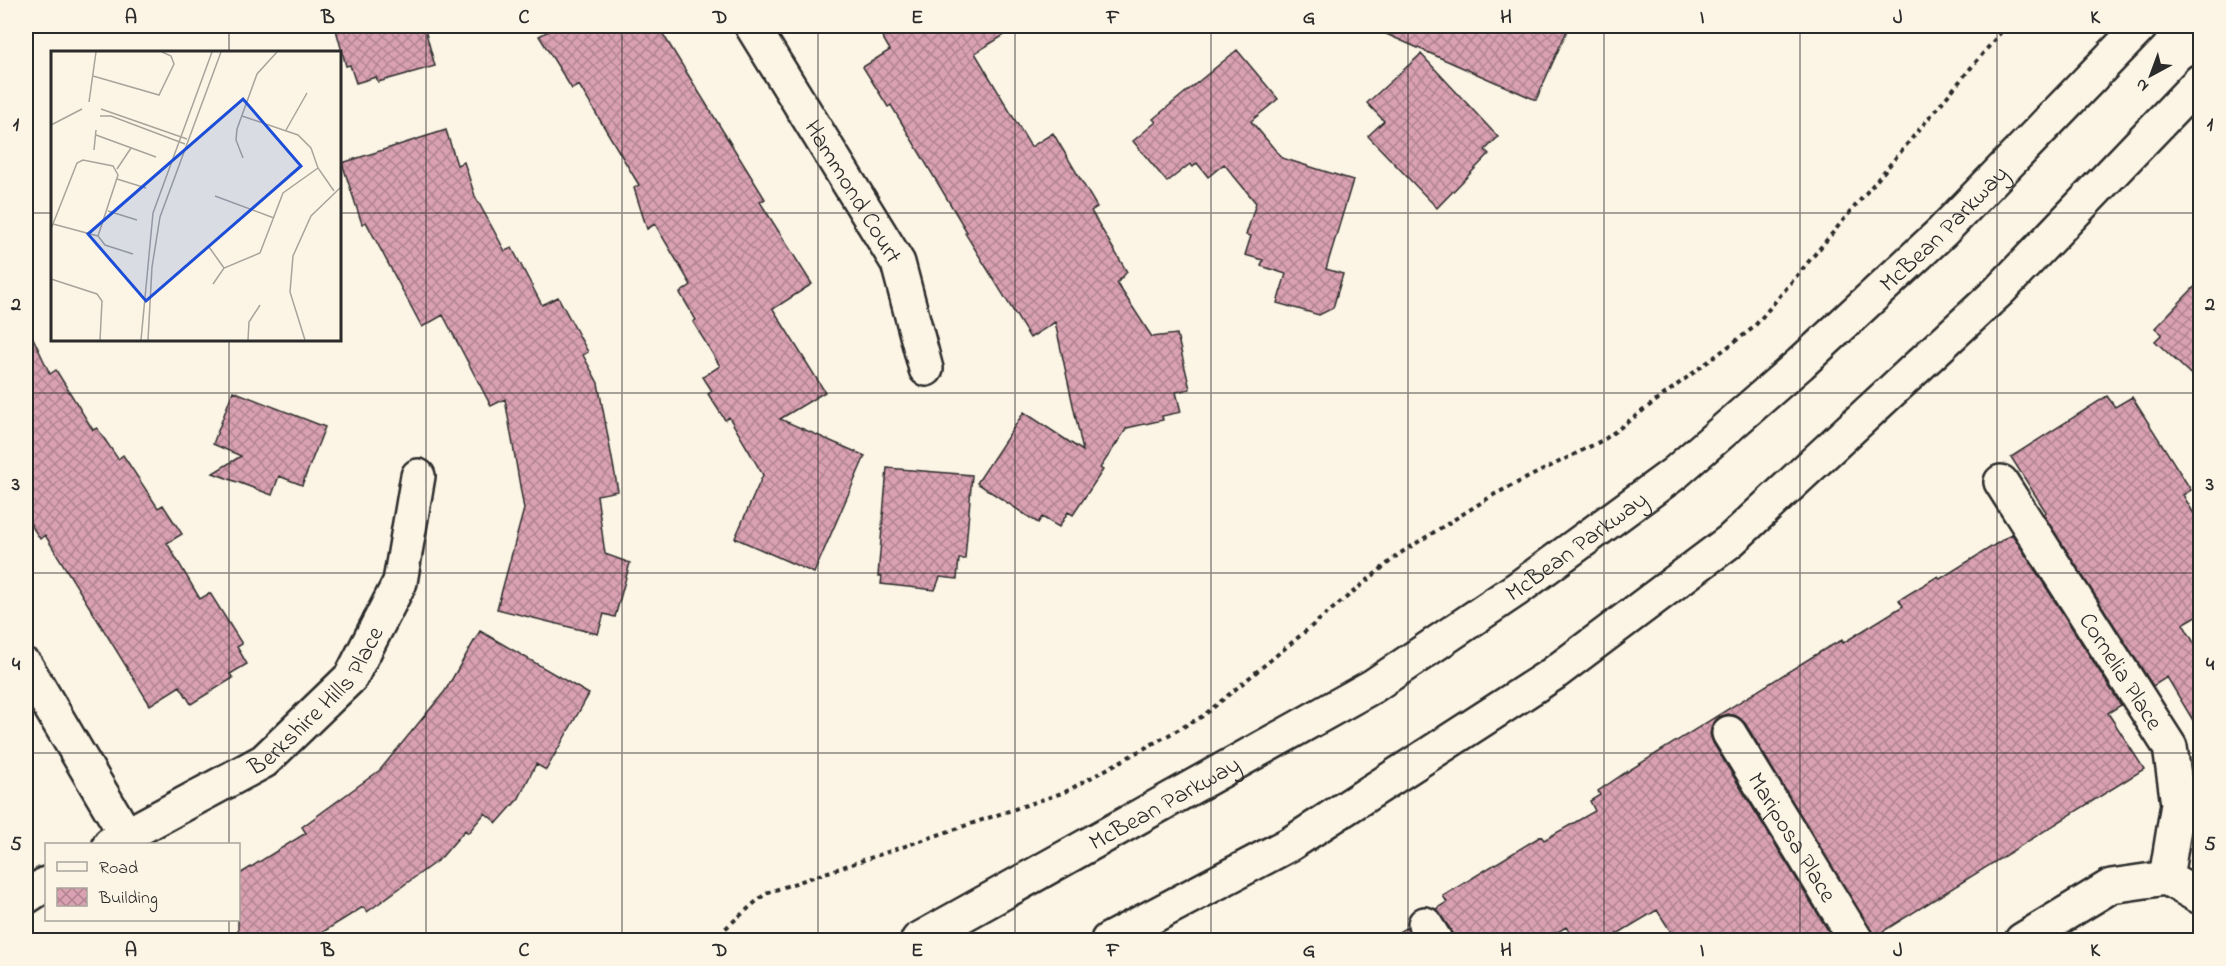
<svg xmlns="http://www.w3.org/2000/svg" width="2226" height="966" viewBox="0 0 2226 966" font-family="'Indie Flower',sans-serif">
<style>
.building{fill:url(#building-cross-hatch);stroke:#2b2b2b;stroke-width:1.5}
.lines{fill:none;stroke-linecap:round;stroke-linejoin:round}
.street-casing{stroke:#2b2b2b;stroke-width:38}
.secondary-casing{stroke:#2b2b2b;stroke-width:38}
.path{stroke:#2b2b2b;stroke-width:4;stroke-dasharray:4.5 4.5;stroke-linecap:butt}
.street{stroke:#fcf5e5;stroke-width:33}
.secondary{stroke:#fcf5e5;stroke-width:33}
.grid{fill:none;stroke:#2b2b2b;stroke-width:1.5;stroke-opacity:0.55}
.labels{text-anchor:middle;stroke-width:4.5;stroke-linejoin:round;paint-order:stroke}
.street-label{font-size:24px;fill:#2b2b2b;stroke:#fcf5e5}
.inset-road{fill:none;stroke:#a8a49b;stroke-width:1.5}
.view{fill:#1d4ed8;fill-opacity:0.15;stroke:#1d4ed8;stroke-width:3}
.inset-edge{fill:none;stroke:#2b2b2b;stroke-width:3}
.neatline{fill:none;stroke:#2b2b2b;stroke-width:2}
.grid-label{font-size:20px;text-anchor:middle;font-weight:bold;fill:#2b2b2b}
</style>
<defs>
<pattern id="building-cross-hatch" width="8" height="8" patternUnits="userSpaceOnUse" patternTransform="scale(1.5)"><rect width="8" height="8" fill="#d9a1b2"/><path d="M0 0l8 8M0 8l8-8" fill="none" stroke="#b08391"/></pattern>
</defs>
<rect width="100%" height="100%" fill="#fcf5e5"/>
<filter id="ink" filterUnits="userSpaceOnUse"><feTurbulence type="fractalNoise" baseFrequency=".0167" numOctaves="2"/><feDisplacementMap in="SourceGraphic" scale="12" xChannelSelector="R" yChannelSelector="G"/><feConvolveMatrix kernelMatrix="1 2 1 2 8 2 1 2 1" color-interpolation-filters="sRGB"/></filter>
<g filter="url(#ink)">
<path class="building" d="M 335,26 L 424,26 L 435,66 L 378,82 L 376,77 L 356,83 L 350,65 L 346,66 Z
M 558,26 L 658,26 L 765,199 L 760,202 L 812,284 L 773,309 L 825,392 L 780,419 L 865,456 L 814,573 L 735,538 L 763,475 L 729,417 L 725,420 L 708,394 L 712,391 L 703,377 L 720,366 L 693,322 L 696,320 L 680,293 L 691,285 L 655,224 L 647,229 L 634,188 L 639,185 L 579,85 L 572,89 L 539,36 Z
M 876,26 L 1019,26 L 975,53 L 1031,147 L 1053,133 L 1097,207 L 1091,211 L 1127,272 L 1117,283 L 1152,337 L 1177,334 L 1190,389 L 1176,392 L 1181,412 L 1162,416 L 1163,420 L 1127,428 L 1100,468 L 1103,470 L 1073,515 L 1068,512 L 1059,527 L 1042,517 L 1038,523 L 977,483 L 1024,412 L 1083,451 L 1055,322 L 1030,338 L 965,233 L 967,232 L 891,105 L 888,107 L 863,67 L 890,50 Z
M 1368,26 L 1569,26 L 1536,100 Z
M 1237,50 L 1278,99 L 1251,121 L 1282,158 L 1353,180 L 1326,269 L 1343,274 L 1333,308 L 1319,315 L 1277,303 L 1286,274 L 1261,266 L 1263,260 L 1245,255 L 1251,236 L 1246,235 L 1256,203 L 1224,164 L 1208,177 L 1197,163 L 1193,167 L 1190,164 L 1167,182 L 1133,141 L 1156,122 L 1153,119 Z
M 1421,54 L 1498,137 L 1485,150 L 1489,154 L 1437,208 L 1368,136 L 1384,121 L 1367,103 Z
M 446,130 L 457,165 L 464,162 L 475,196 L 505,251 L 512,248 L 542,305 L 558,297 L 588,352 L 583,355 L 598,383 L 618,491 L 597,495 L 605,554 L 630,563 L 615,617 L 604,614 L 598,634 L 497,609 L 524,509 L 505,399 L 491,406 L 443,315 L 422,327 L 366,222 L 362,224 L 342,163 Z
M 2200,281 L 2200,383 L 2155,341 L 2162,334 L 2155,328 Z
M 26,323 L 50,374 L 56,370 L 93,430 L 97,428 L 118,459 L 123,455 L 158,508 L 163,505 L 182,534 L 167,543 L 200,599 L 210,593 L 242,644 L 237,647 L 247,664 L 230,674 L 233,678 L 191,704 L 180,686 L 150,705 L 45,535 L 40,539 L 26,517 Z
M 233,391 L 325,427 L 302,485 L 279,476 L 272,495 L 213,473 L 241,456 L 213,444 Z
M 2107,396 L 2115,407 L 2132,397 L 2191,490 L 2183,495 L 2200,524 L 2200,614 L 2183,624 L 2200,653 L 2200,732 L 2167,677 L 2153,686 L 2043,514 L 2046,512 L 2011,457 Z
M 887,468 L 972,475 L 965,559 L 959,559 L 957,579 L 940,577 L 935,590 L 881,584 L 882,576 L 878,576 Z
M 2012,534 L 2121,705 L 2108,713 L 2144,769 L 1874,937 L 1745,723 L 1737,716 L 1728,714 L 1719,717 L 1712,725 L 1710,734 L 1713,743 L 1834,940 L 1676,940 L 1657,910 L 1607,940 L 1575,940 L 1566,927 L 1544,940 L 1454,940 L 1451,930 L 1436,909 L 1447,902 L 1443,896 L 1541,836 L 1544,840 L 1595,811 L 1590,801 L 1600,795 L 1598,791 L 1625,773 L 1825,649 L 1842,640 L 1843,643 L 1903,606 L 1899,600 L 1938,576 L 1940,579 Z
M 480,631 L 589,694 L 546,770 L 536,764 L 519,798 L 497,823 L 485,813 L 468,833 L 465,830 L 441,858 L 367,912 L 363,907 L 310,940 L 238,940 L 238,875 L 306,833 L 302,827 L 380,770 L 445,691 Z
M 1407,927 L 1413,940 L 1385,940 Z"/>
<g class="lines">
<g class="street-casing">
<g id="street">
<path id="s1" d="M 752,26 L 898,263 L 926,369"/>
<path id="s2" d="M 2001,482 L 2170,747 L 2178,804 L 2166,878"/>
<path d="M 26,666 L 126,835"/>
<path id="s3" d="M 1729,733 L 1856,940"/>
<path id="s4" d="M 110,844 L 264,761 L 351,677 L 400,582 L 418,476"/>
<path d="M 26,897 L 46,884"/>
<path d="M 1425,924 L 1435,940"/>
<path d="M 2022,940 L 2111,886 L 2166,878 L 2200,897"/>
</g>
</g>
<g class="secondary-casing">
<g id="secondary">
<path id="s5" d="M 918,940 L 1373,686 L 1517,589 L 1675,473 L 1800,364 L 1942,232 L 2141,26"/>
<path d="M 1108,940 L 1290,844 L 1553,674 L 1730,541 L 1999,291 L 2200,81"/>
</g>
</g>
<path class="path" d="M 712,940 L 766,893 L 1065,792 L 1203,716 L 1399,554 L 1495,494 L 1605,439 L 1753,328 L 2006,26"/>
<use href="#street" class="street"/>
<use href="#secondary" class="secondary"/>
</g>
</g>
<path class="grid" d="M 229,26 L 229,52M 426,26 L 426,940M 622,26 L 622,940M 818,26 L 818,940M 1015,26 L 1015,940M 1211,26 L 1211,940M 1408,26 L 1408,940M 1604,26 L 1604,940M 1800,26 L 1800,940M 1997,26 L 1997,940M 26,213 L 52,213M 339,213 L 2200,213M 229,339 L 229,844M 26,393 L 2200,393M 26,573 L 2200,573M 26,753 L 2200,753M 229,920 L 229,940"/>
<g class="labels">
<g class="street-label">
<text dy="8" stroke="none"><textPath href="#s1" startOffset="194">Hammond Court</textPath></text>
<text dy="8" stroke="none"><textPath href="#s5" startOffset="1254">McBean Parkway</textPath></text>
<text dy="8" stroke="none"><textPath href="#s5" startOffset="768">McBean Parkway</textPath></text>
<text dy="8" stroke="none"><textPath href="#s2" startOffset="224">Cornelia Place</textPath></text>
<text dy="8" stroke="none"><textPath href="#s4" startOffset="255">Berkshire Hills Place</textPath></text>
<text dy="8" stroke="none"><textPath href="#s5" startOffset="282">McBean Parkway</textPath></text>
<text dy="8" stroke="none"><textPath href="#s3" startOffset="122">Mariposa Place</textPath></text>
</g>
</g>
<g transform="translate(51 51)">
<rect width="290" height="290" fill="#fcf5e5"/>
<path class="inset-road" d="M 42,25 L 108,44 L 123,13 L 120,5 L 111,1M 38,51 L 45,1M 50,58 L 136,88M 49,65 L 60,65 L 134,93M 191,65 L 247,84 L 260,97 L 267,117 L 283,140M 0,74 L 31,58M 235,79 L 256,42M 45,84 L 105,106M 43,99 L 45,79M 192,107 L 185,89 L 186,78 L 206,23 L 226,1M 66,118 L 80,97M 66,128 L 95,137M 164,145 L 223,167M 57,160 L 86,169M 0,178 L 26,112 L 32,109 L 62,115 L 67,124 L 47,185 L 2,173M 47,185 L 54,194 L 82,203M 158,196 L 173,217M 0,228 L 46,243 L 51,250 L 49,289M 162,233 L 173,217 L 209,202 L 232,142 L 267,117M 90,289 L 102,162 L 161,1M 97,289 L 101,216 L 109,166 L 170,1M 197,289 L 198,271 L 209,254M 254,289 L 239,241 L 242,205 L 260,165 L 290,136"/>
<path class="view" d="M 192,48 L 250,115 L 95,250 L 37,183 Z"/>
<rect width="290" height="290" class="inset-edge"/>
</g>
<rect width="2226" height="966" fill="none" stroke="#fcf5e5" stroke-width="66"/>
<rect x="45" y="843" width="195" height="78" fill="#fcf5e5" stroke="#a8a49b" stroke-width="1.5"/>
<rect x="57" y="862" width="30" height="9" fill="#fcf5e5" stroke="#a8a49b" stroke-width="1.5"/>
<text x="99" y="873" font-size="18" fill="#2b2b2b">Road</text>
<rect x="57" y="888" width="30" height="18" fill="url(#building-cross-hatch)" stroke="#a8a49b" stroke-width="1.5"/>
<text x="99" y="903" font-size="18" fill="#2b2b2b">Building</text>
<g transform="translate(2151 75) rotate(221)" stroke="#fcf5e5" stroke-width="4.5" paint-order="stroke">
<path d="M0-4.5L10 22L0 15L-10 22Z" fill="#2b2b2b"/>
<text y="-9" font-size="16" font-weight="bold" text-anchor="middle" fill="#2b2b2b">N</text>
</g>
<rect x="33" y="33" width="2160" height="900" class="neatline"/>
<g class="grid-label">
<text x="131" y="23">A</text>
<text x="328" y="23">B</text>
<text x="524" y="23">C</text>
<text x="720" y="23">D</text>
<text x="917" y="23">E</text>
<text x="1113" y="23">F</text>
<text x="1309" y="23">G</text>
<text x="1506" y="23">H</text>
<text x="1702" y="23">I</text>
<text x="1898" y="23">J</text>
<text x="2095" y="23">K</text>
<text x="16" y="130">1</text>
<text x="2210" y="130">1</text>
<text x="16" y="310">2</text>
<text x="2210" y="310">2</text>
<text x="16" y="490">3</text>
<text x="2210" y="490">3</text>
<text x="16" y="670">4</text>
<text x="2210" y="670">4</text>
<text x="16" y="850">5</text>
<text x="2210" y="850">5</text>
<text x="131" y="956">A</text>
<text x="328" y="956">B</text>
<text x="524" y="956">C</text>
<text x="720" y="956">D</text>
<text x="917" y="956">E</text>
<text x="1113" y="956">F</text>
<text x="1309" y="956">G</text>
<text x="1506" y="956">H</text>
<text x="1702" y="956">I</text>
<text x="1898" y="956">J</text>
<text x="2095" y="956">K</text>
</g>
</svg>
